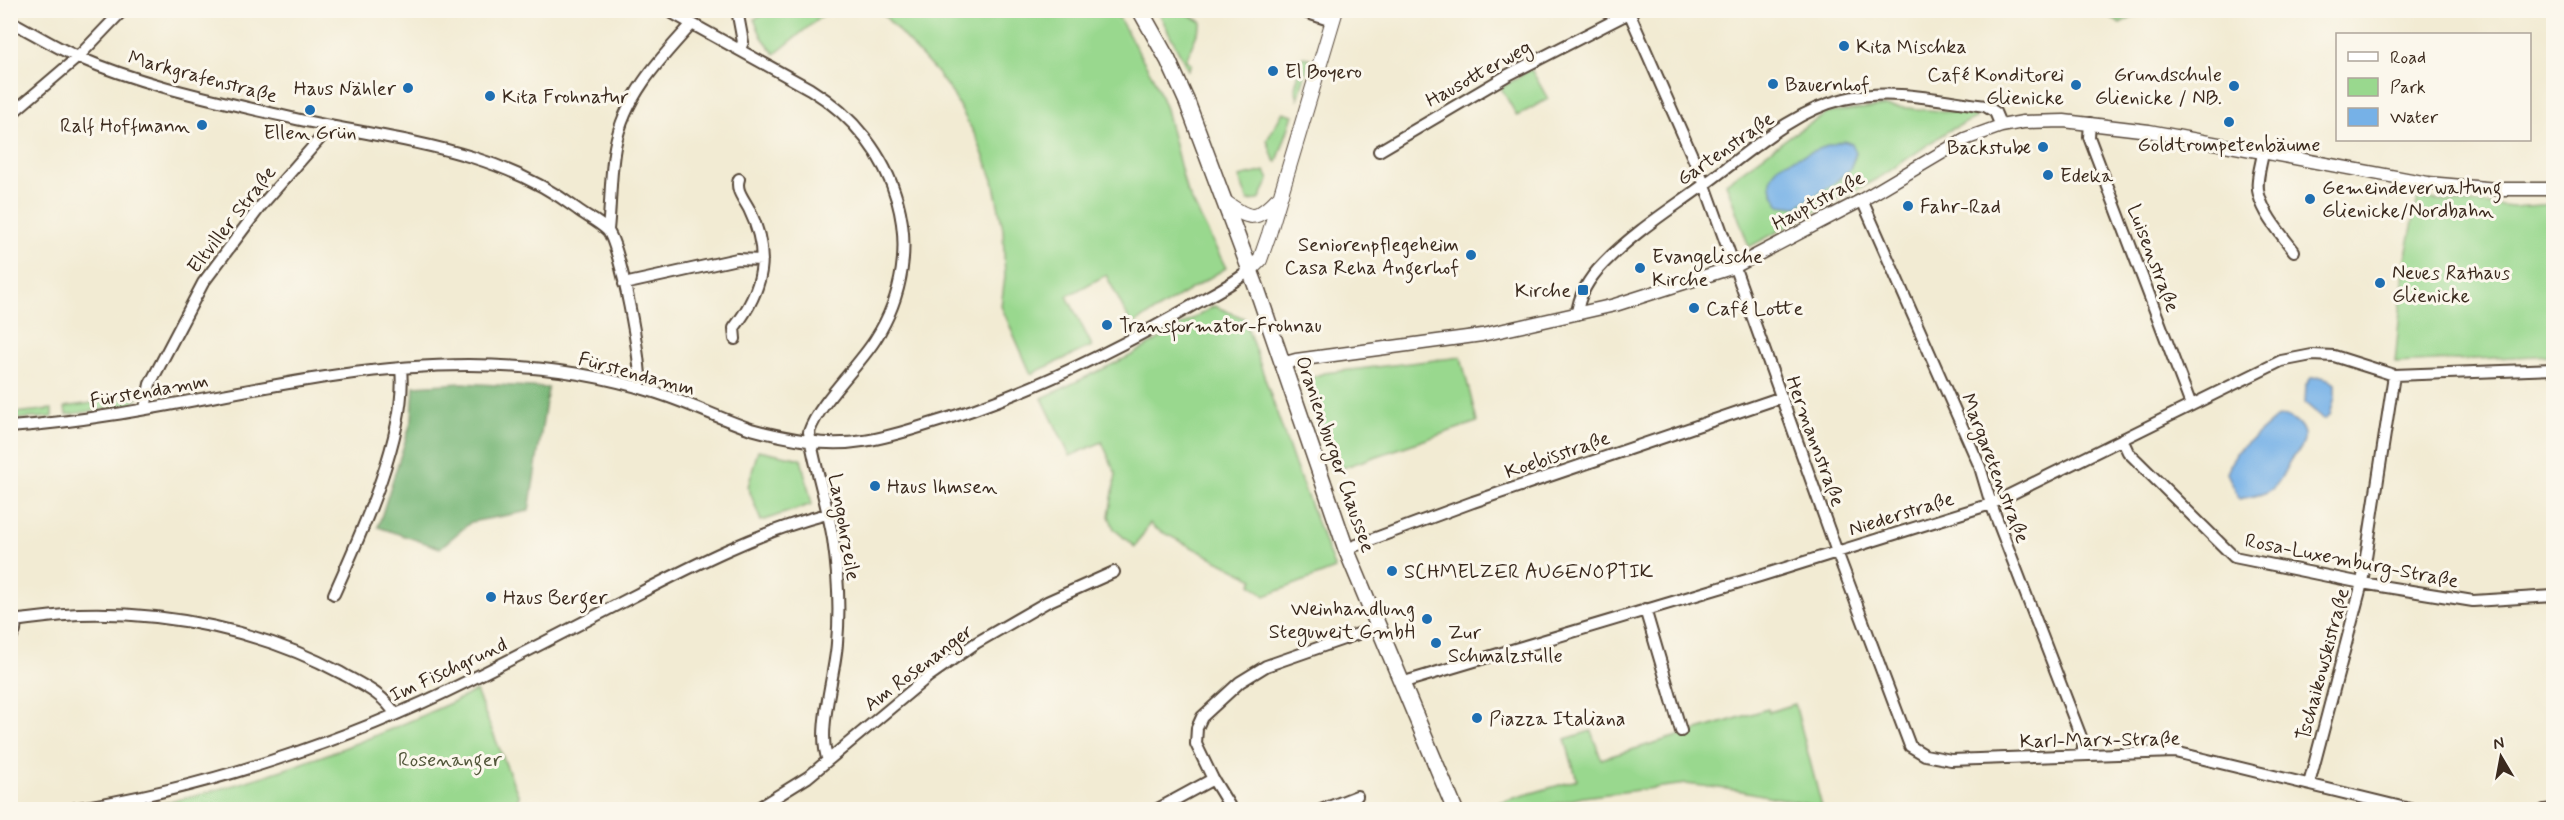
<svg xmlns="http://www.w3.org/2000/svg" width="2564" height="820" viewBox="0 0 2564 820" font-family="Mynerve,sans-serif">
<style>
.green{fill:#99d88e;stroke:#6a8156;stroke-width:1.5;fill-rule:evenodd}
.forest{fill:#7ab879;stroke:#5a714c;stroke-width:1.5}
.water{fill:#76b1e7;stroke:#586e82;stroke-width:1.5}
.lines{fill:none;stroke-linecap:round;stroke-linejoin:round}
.minor-casing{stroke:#564739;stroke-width:14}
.tertiary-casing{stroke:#564739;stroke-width:15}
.secondary-casing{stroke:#564739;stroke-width:16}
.primary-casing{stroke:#564739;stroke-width:18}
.minor{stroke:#fff;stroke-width:10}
.tertiary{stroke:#fff;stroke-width:12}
.secondary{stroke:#fff;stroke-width:14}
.primary{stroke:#fff;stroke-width:15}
.poi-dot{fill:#1f6fb2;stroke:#fbf7ec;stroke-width:2}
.labels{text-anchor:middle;stroke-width:6;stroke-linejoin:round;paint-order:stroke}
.poi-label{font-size:20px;fill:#3b2a1e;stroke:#fbf7ec;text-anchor:start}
.street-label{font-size:20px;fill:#3b2a1e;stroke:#fbf7ec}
.park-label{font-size:20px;fill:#52563a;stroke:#fbf7ec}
</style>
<rect width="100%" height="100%" fill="#fbf7ec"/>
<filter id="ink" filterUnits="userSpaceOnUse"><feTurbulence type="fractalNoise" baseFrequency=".0167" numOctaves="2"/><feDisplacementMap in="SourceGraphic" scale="12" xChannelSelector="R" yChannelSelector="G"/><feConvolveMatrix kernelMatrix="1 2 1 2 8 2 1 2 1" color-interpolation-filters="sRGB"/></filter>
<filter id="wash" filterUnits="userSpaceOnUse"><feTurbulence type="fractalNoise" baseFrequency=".008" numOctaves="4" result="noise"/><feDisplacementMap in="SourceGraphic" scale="24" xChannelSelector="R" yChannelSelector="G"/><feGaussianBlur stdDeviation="1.35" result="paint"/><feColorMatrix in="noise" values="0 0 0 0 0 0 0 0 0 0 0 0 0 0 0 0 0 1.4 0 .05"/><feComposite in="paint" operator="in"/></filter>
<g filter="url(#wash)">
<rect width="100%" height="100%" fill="#f2ebd3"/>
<path class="green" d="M 772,10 L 828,10 L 828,11 L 775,54 L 762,37 L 754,19 Z
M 880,11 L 1115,11 L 1154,79 L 1166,109 L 1186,189 L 1226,268 L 1132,325 L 1106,275 L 1067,296 L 1092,346 L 1031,374 L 1001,306 L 1005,277 L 1003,229 L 993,180 L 977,139 L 952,93 L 937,73 Z
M 1158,11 L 1182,11 L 1202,22 L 1186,60 L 1191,64 L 1188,70 Z
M 2103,11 L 2140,11 L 2141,13 L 2120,24 Z
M 1303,57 L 1310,58 L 1298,99 L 1295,87 Z
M 1531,69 L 1548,99 L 1517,116 L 1501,88 Z
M 1884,106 L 1974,114 L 1976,118 L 1948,131 L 1882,176 L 1749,247 L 1726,183 L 1793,134 L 1828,113 ZM 1856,153 C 1848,184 1812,194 1786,205 L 1780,205 C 1769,190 1770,183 1779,167 Z
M 1283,112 L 1293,115 L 1277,162 L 1274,160 L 1267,140 Z
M 1265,171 L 1269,180 L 1259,200 L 1248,201 L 1239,177 Z
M 2418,198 L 2513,207 L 2553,204 L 2553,355 L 2395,363 L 2405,260 Z
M 1214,306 L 1244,318 L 1295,465 L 1335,569 L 1265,596 L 1251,584 L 1254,579 L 1154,528 L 1150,523 L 1135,547 L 1114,529 L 1109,516 L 1116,474 L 1102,442 L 1070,456 L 1042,398 L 1132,355 Z
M 1461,357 L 1477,422 L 1336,470 L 1309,390 L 1310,378 L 1324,373 Z
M 140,396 L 131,405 L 66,415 L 65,407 Z
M 52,409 L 52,417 L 15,419 L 15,413 Z
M 758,450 L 801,459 L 812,504 L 761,521 L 748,487 Z
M 476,691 L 519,797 L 511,809 L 135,809 C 254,786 367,743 476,691 Z
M 1795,704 L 1822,807 L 1742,791 L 1686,784 L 1583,797 L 1533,809 L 1476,809 L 1577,780 L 1565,739 L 1591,731 L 1601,759 L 1768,709 L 1769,712 Z"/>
<path class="forest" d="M 462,383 L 548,388 L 529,511 L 471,522 L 440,548 L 378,527 L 412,419 L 414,386 Z"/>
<path class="water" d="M 1844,141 L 1852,144 L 1856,153 L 1850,169 L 1832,185 L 1796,207 L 1780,205 C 1771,193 1766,179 1778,167 C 1786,160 1832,144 1844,141 Z
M 2320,377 L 2328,379 L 2335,384 L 2335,397 L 2330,415 L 2324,419 L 2305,403 L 2306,385 L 2311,378 Z
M 2286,416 C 2299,421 2310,433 2301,448 C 2298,452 2294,455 2291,459 C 2284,470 2280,486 2267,492 C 2259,496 2248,497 2239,499 L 2227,473 L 2236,453 L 2276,418 Z"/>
</g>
<g filter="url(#ink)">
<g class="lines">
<g class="minor-casing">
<path id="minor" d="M 667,10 L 810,89 C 898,143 933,249 875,340 C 858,367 819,403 809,432 C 815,468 827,503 833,539 C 838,573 840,609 837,643 C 835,676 816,732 828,760
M 737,10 L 743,42 L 740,49
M 1299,10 L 1332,21
M 1628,10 L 1705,185 L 1837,552 L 1910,746 L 1925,755 L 1951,760 L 2175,752 L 2414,810
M 10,21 C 33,33 55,47 78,57 C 142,85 215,100 283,116 C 384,140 491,144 577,209 C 586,216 599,222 607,230 C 620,243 643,367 640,388
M 10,115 L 78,57 L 123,10
M 2090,123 L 2089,137 L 2191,405
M 1379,151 L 1508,75 L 1633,11
M 2263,153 C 2261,166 2255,182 2259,195 C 2264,215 2282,235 2294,251
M 1862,200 L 1980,467 L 1991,504 L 2083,742 L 2083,754
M 608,230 C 611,202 610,175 615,147 C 624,97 659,60 692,24
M 624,284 L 737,259 L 762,260
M 1577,314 C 1579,293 1590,277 1604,263 C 1634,232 1671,209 1705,184 C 1748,153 1792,111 1844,99 C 1891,88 1939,100 1985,106 L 1995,112 L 2001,126
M 735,339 L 734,328 C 764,289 771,254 749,209 C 744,199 735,190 739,179
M 145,408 L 150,384 L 203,283 L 260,207 L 331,126
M 10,427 C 164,416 313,365 468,365 C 530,365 594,373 654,392 C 687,402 718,418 751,429 C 769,434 789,438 808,441 C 848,448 885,438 923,426 C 1019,398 1109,354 1195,304 C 1214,293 1233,284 1250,270
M 2122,439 L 2128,452 L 2234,557 L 2362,583 L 2473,601 L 2554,596
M 1346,549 L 1473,502 L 1782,397
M 334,594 C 360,536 408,432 401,369
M 1645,609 L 1681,731
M 10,621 C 33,619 56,615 79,614 C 168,611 263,631 341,673 C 360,684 384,694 395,714
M 10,639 L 15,631 L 16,620
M 1401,683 L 1760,576 L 1991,504 L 2281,361 L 2312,355 L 2334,356 L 2394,375 L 2554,369
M 2309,784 L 2362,583 L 2394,375
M 66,810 C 201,790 348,741 470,680 C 524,653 578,625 632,597 C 694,565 758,532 827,514
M 755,810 L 808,777 L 929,676 L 976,643 L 1047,602 L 1114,572
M 1156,810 L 1213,779
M 1232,810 L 1213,779 L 1196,744 L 1197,728 L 1202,717 L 1240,682 L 1266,666 L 1378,627
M 1321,810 L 1357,796
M 2544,810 L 2554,809"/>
</g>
<g class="tertiary-casing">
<path id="tertiary" d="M 1282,364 L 1296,360 L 1482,335 L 1615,305 L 1734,267 L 1862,200 L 1965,139 L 2001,126 L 2023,122 L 2064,121 L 2149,131 L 2428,183 L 2497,189 L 2554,189"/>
</g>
<g class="secondary-casing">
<path id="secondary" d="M 1225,202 C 1250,220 1255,222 1277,199
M 1250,270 L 1260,260 L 1269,234 L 1336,10"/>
</g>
<g class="primary-casing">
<path id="primary" d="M 1140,10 L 1168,60 L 1187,102 L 1257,289 L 1346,549 L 1455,810"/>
</g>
<use href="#minor" class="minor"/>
<use href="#tertiary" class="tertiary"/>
<use href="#secondary" class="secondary"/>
<use href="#primary" class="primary"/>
</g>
</g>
<g class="poi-dot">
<circle cx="1844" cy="46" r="6"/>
<circle cx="1273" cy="71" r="6"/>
<circle cx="1773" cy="84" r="6"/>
<circle cx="2076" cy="85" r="6"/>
<circle cx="2234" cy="86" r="6"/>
<circle cx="408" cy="88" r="6"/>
<circle cx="490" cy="96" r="6"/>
<circle cx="310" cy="110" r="6"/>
<circle cx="2229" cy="122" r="6"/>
<circle cx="202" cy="125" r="6"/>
<circle cx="2043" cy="147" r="6"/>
<circle cx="2048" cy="175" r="6"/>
<circle cx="2310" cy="199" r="6"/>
<circle cx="1908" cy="206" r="6"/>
<circle cx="1471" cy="255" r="6"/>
<circle cx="1640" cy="268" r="6"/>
<circle cx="2380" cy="283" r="6"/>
<rect x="1577" y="284" width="12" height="12" rx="3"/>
<circle cx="1694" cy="308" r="6"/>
<circle cx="1107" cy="325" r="6"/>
<circle cx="875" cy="486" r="6"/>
<circle cx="1392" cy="571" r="6"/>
<circle cx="491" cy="597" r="6"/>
<circle cx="1427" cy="619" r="6"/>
<circle cx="1436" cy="643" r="6"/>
<circle cx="1477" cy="718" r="6"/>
</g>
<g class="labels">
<g class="poi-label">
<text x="1856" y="53">Kita Mischka</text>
<text x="1285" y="78">El Boyero</text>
<text x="2064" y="81" text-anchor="end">Café Konditorei<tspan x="2064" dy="23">Glienicke</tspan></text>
<text x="2222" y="81" text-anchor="end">Grundschule<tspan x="2222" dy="23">Glienicke / NB.</tspan></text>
<text x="1785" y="91">Bauernhof</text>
<text x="396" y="95" text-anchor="end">Haus Nähler</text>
<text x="502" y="103">Kita Frohnatur</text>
<text x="190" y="132" text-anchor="end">Ralf Hoffmann</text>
<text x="310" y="139" text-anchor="middle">Ellen Grün</text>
<text x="2229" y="151" text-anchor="middle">Goldtrompetenbäume</text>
<text x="2031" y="154" text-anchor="end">Backstube</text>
<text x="2060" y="182">Edeka</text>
<text x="2322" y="194">Gemeindeverwaltung<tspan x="2322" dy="23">Glienicke/Nordbahn</tspan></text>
<text x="1920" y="213">Fahr-Rad</text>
<text x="1459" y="251" text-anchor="end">Seniorenpflegeheim<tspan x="1459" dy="23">Casa Reha Angerhof</tspan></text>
<text x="1652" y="263">Evangelische<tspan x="1652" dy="23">Kirche</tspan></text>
<text x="2392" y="279">Neues Rathaus<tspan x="2392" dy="23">Glienicke</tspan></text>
<text x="1571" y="297" text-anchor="end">Kirche</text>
<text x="1706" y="315">Café Lotte</text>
<text x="1119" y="332">Transformator-Frohnau</text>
<text x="887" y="493">Haus Ihmsen</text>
<text x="1404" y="578">SCHMELZER AUGENOPTIK</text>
<text x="503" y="604">Haus Berger</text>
<text x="1415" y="615" text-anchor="end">Weinhandlung<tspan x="1415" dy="23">Steguweit GmbH</tspan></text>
<text x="1448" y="639">Zur<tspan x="1448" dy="23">Schmalzstulle</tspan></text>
<text x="1489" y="725">Piazza Italiana</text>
</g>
<g class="street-label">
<text transform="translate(1478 73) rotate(-29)" y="7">Hausotterweg</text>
<text transform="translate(203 76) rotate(15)" y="7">Markgrafenstraße</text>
<text transform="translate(1725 148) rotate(-35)" y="7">Gartenstraße</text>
<text transform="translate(1818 200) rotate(-29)" y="7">Hauptstraße</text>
<text transform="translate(231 219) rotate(-52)" y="7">Eltviller Straße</text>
<text transform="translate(2154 258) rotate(69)" y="7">Luisenstraße</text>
<text transform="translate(637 373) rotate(15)" y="7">Fürstendamm</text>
<text transform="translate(149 390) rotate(-10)" y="7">Fürstendamm</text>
<text transform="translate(1816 441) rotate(70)" y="7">Hermannstraße</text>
<text transform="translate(1336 454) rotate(71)" y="7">Oranienburger Chaussee</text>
<text transform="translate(1557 454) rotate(-19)" y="7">Koebisstraße</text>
<text transform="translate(1996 468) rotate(69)" y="7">Margaretenstraße</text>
<text transform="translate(1901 513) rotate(-17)" y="7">Niederstraße</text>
<text transform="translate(845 527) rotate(80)" y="7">Langohrzeile</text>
<text transform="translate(2352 560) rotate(11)" y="7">Rosa-Luxemburg-Straße</text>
<text transform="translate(2322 664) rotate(-75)" y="7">Tschaikowskistraße</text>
<text transform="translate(918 667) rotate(-37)" y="7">Am Rosenanger</text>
<text transform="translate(448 669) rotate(-25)" y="7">Im Fischgrund</text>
<text transform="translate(2100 739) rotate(-1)" y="7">Karl-Marx-Straße</text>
</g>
<g class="park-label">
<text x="450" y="766">Rosenanger</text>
</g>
</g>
<rect width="2564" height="820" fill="none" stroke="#fbf7ec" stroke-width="36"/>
<rect x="2336" y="33" width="195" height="108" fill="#fbf7ec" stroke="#aea59a" stroke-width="1.5"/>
<rect x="2348" y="52" width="30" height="9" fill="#ffffff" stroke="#aea59a" stroke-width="1.5"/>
<text x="2390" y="63" font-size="18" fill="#3b2a1e">Road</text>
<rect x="2348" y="78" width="30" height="18" fill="#99d88e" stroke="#aea59a" stroke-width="1.5"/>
<text x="2390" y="93" font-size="18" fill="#3b2a1e">Park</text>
<rect x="2348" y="108" width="30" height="18" fill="#76b1e7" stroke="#aea59a" stroke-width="1.5"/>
<text x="2390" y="123" font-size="18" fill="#3b2a1e">Water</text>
<g transform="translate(2501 757) rotate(350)" stroke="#fbf7ec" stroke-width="4.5" paint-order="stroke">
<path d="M0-4.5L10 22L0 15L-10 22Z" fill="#3b2a1e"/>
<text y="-9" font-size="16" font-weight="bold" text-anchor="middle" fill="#3b2a1e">N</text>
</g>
</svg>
